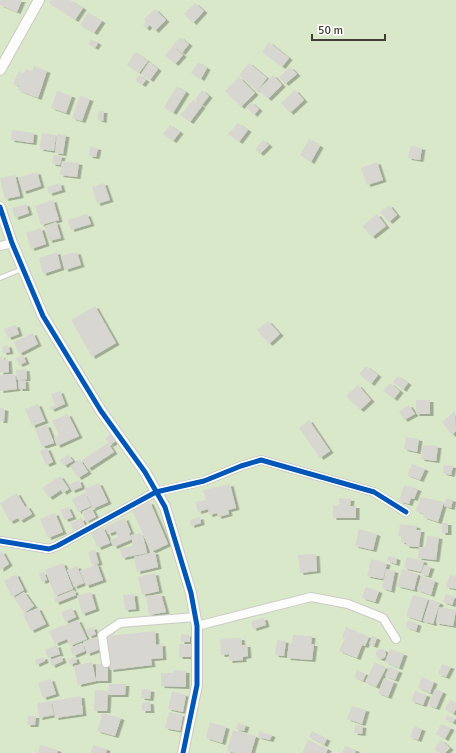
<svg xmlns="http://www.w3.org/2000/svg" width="456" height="753" viewBox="0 0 456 753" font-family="Signika,sans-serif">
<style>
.green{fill:#d9e8c8}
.building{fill:#d8d6d0;filter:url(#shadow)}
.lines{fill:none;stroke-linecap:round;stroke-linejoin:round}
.service-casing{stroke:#cccac5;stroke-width:6}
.minor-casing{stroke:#cccac5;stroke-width:10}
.tertiary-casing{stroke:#cccac5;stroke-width:12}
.service{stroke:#fcfcfb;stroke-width:4}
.minor{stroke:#fcfcfb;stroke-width:8}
.tertiary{stroke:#fcfcfb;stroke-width:10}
.cycleway-casing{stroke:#fff;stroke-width:8}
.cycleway{stroke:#0057b8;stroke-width:5}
</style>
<defs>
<filter id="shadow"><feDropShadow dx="3.5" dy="2" stdDeviation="0" flood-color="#0004"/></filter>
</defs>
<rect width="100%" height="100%" fill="#eeede7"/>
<path class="green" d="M 0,0 L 456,0 L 456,753 L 0,753 Z"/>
<path class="building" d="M 0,0 L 22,0 L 17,12 L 0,5 Z
M 51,0 L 70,0 L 83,8 L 75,20 L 49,3 Z
M 195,3 L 204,11 L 193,23 L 184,14 Z
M 155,9 L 166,20 L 155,31 L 150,25 L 146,29 L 143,25 L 146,22 L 144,19 Z
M 88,13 L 102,21 L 94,33 L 80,25 Z
M 180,37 L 189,44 L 182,53 L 173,45 Z
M 91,39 L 98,43 L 95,48 L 88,44 Z
M 269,42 L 289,58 L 282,67 L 262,52 Z
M 173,46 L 183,55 L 175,64 L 165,55 Z
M 135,52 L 148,61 L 139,73 L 127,65 Z
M 149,62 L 158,69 L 150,80 L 141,74 Z
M 198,62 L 207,68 L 201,79 L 191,73 Z
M 249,63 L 267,78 L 257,91 L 239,75 Z
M 34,66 L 47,71 L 38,98 L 18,90 L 19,86 L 13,84 L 19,71 L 24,74 L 26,69 L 32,71 Z
M 290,67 L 297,74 L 285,84 L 279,77 Z
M 139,75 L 146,80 L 142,85 L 135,80 Z
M 273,75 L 282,85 L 268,99 L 258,90 Z
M 239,77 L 255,93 L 241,107 L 225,91 Z
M 177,86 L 186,92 L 173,113 L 164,107 Z
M 202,90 L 209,96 L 202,105 L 195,100 Z
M 295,90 L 304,100 L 290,113 L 281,103 Z
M 57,91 L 72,96 L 66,113 L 51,108 Z
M 80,96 L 90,99 L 82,121 L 72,118 Z
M 193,100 L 202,106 L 190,122 L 180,115 Z
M 251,102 L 259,109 L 254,115 L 246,107 Z
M 99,111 L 104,111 L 103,121 L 97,119 Z
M 238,123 L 248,130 L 239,142 L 228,134 Z
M 170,125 L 180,132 L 173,141 L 163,134 Z
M 12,130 L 34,133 L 33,143 L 11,140 Z
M 42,133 L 56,135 L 54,151 L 40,149 Z
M 57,134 L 66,135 L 63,154 L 55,153 Z
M 309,139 L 320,146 L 311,162 L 300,155 Z
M 263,140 L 269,145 L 260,154 L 255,149 Z
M 411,146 L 422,148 L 420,160 L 408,158 Z
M 90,147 L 98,148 L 96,157 L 89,156 Z
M 53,155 L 62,156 L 60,165 L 52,164 Z
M 62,161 L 79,163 L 77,177 L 60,175 Z
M 377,162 L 383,180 L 367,185 L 361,168 Z
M 37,172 L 41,186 L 23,192 L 18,178 Z
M 15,175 L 20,196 L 5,199 L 0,178 Z
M 60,183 L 62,190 L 49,194 L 47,187 Z
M 104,183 L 110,200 L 97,204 L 92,187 Z
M 53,200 L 59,220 L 41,225 L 35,206 Z
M 26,204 L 29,213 L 15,218 L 12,208 Z
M 389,205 L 397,215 L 389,222 L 380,212 Z
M 87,214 L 91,224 L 71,230 L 68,220 Z
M 377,214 L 386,226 L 372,237 L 362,226 Z
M 56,222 L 61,238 L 49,241 L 45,226 Z
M 41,228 L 46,244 L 31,249 L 26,233 Z
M 57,252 L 61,268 L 43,274 L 39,258 Z
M 77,252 L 81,265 L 65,270 L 61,256 Z
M 95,306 L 116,343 L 92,357 L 71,320 Z
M 268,321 L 280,334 L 269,344 L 257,330 Z
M 16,325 L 19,334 L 8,338 L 4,329 Z
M 33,333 L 38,344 L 19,354 L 14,342 Z
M 8,345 L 10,352 L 3,353 L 2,347 Z
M 23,355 L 26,362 L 19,365 L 16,358 Z
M 2,356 L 2,360 L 8,359 L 9,372 L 0,373 L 0,357 Z
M 366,366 L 378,375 L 371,384 L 359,374 Z
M 26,369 L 27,379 L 17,380 L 16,370 Z
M 15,374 L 17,389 L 0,391 L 0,375 Z
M 398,376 L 408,383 L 403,390 L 393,382 Z
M 25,380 L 26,389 L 19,389 L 18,381 Z
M 390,383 L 400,391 L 394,399 L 383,391 Z
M 358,385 L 371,400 L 360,410 L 346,396 Z
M 60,391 L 65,404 L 51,410 L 50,407 L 55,405 L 51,394 Z
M 416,400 L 430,400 L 430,414 L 416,414 Z
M 38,404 L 45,421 L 32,426 L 25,409 Z
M 409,405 L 415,414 L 404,420 L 399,411 Z
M 0,408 L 5,409 L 4,421 L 0,421 Z
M 455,411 L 456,431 L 452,435 L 442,422 Z
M 68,414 L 79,436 L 57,446 L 54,438 L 59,435 L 52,421 Z
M 309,420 L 330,451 L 320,458 L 299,428 Z
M 47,425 L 54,443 L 42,447 L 35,429 Z
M 111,434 L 116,441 L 110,445 L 105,438 Z
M 406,437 L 419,439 L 417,452 L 404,449 Z
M 108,443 L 114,452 L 88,469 L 82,460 Z
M 423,445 L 438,446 L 436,461 L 421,459 Z
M 47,448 L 53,462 L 46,465 L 40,451 Z
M 68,455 L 73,461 L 64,466 L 60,460 Z
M 80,459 L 88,472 L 78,478 L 70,466 Z
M 412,464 L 425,469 L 420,480 L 407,475 Z
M 444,465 L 453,466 L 451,475 L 443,473 Z
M 60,476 L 69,489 L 63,493 L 61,490 L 49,498 L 42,488 Z
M 79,480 L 82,487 L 72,491 L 69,485 Z
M 99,483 L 108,502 L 92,509 L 96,517 L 86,522 L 82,512 L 92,507 L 84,489 Z
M 230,484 L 236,508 L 228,510 L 229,514 L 218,517 L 217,513 L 209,515 L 208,509 L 198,512 L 195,502 L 206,500 L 203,490 Z
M 404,485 L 418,489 L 414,499 L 411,498 L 409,504 L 399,501 Z
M 17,493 L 25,507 L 27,506 L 32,514 L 20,521 L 18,518 L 10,522 L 0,503 Z
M 85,493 L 91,506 L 78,512 L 72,499 Z
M 421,497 L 444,502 L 438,522 L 423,517 L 424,514 L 416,511 Z
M 339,498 L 351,499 L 350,506 L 356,506 L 356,518 L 333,518 L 333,505 L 339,506 Z
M 446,498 L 453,500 L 451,508 L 444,506 Z
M 150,502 L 168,544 L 151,552 L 132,510 Z
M 68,507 L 73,517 L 65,520 L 60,510 Z
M 55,513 L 63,532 L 48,538 L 40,519 Z
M 200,517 L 201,523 L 191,526 L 190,520 Z
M 82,518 L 85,526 L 74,531 L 70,523 Z
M 125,518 L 131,533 L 129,533 L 132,539 L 114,547 L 110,540 L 118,537 L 116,531 L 108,534 L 105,527 Z
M 442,523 L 448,523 L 448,533 L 442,533 Z
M 400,524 L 417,526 L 416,530 L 421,530 L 419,547 L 406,546 L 406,543 L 401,542 L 402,536 L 398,536 Z
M 103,527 L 110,543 L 98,548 L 91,533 Z
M 359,529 L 377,534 L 373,550 L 355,546 Z
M 141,533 L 141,536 L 143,535 L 147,553 L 122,558 L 120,549 L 133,546 L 131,535 Z
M 427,536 L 439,537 L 436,560 L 418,558 L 419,547 L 426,547 Z
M 95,550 L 99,563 L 92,565 L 88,552 Z
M 2,551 L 9,564 L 0,570 L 0,553 Z
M 155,552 L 158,567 L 137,572 L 134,557 Z
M 316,554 L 317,571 L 300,573 L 298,555 Z
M 388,556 L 397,558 L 396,564 L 387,561 Z
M 407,557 L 424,561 L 421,572 L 404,568 Z
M 371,559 L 387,563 L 383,579 L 367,576 Z
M 63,563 L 73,589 L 55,596 L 45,570 Z
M 97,564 L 103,580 L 86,586 L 80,571 Z
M 424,565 L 431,567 L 428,576 L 421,574 Z
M 77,566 L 84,583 L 74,587 L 67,570 Z
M 386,569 L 395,571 L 391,591 L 382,588 Z
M 402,569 L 418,574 L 414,590 L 397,586 Z
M 44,572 L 47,580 L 42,582 L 39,573 Z
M 155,573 L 159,591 L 142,595 L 138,577 Z
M 16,574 L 24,590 L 12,597 L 4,581 Z
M 450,575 L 456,577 L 456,589 L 446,587 Z
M 421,576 L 435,581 L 431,595 L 417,590 Z
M 366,587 L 379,591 L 375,602 L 362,598 Z
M 74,590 L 76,595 L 56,603 L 54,598 Z
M 24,592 L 34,606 L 24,613 L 14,598 Z
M 91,592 L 96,609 L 82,614 L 77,596 Z
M 134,594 L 136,609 L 125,610 L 123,595 Z
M 161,594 L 166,612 L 149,615 L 146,596 Z
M 446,594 L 455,597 L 452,605 L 443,602 Z
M 413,595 L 428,599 L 421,621 L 406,616 Z
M 430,599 L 440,603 L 433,624 L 423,621 Z
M 439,607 L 456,610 L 453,626 L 436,623 Z
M 38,608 L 46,624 L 31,631 L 23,614 Z
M 72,608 L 76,617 L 65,622 L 61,612 Z
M 264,618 L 266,625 L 253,629 L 251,621 Z
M 78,620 L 87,639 L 70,646 L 67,639 L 55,644 L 49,631 Z
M 408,620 L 418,624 L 416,631 L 406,627 Z
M 93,627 L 96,634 L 89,637 L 86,630 Z
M 346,627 L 369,637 L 365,646 L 362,645 L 357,658 L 339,651 L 345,638 L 342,637 Z
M 155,631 L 156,645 L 162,644 L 163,658 L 151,659 L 152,665 L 110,670 L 107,636 Z
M 181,634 L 190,635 L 190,642 L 181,642 Z
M 293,635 L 312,636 L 311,644 L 314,644 L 312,660 L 287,658 L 289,643 L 292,644 Z
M 372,636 L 377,638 L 374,646 L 369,644 Z
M 96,637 L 101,649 L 87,654 L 83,642 Z
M 241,638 L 242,645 L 247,645 L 248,656 L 243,657 L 243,660 L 229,661 L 229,654 L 221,655 L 220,639 Z
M 277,640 L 286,641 L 284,656 L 275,655 Z
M 82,643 L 85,651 L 73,656 L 70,648 Z
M 179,644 L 192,645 L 192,657 L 179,657 Z
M 57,645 L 60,654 L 48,658 L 45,650 Z
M376 654a5 5 0 1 1 10 0a5 5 0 1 1-10 0Z
M 390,649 L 404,654 L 399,668 L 385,662 Z
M 61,656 L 63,661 L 52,666 L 50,660 Z
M 44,657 L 45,661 L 36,665 L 35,660 Z
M 75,657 L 77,662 L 70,665 L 68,660 Z
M 92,662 L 96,681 L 78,685 L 74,666 Z
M 375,662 L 386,668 L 376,687 L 365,682 Z
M 96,664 L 108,664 L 108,681 L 96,681 Z
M 442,664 L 451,667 L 446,677 L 438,674 Z
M 389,667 L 399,671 L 395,680 L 385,676 Z
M 174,670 L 186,671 L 186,687 L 161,686 L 161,673 L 173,673 Z
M 357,670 L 366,674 L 363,681 L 354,677 Z
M 422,677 L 434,682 L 430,693 L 418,688 Z
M 384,678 L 394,682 L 388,697 L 378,693 Z
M 51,679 L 56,694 L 43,698 L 38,683 Z
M 109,684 L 126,684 L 125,695 L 108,695 Z
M 142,689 L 151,690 L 150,699 L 141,698 Z
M 435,689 L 443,692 L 436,708 L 428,705 Z
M 95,690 L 108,691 L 107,711 L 94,711 Z
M 172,691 L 186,695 L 183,712 L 168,709 Z
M 415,691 L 427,695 L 423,705 L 411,701 Z
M 81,696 L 83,714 L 55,718 L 52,701 Z
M 450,700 L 456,703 L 456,709 L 453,714 L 445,709 Z
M 51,701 L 54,715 L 39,718 L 37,703 Z
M 150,702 L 151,711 L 142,711 L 142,703 Z
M 352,706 L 366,710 L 362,724 L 347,719 Z
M 169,712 L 183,715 L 180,731 L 165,728 Z
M 103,713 L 121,718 L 115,736 L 97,731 Z
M 447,715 L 455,719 L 453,723 L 445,719 Z
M 28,716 L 36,716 L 35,725 L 27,725 Z
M 210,722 L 226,727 L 222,743 L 206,738 Z
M 238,723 L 246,725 L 244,731 L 236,729 Z
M 441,724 L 451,728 L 445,739 L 436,734 Z
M 355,725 L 363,726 L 362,734 L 354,733 Z
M 414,726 L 422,729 L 418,740 L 410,737 Z
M 233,730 L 256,736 L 251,753 L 236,753 L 227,751 Z
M 259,731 L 272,735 L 270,740 L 258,737 Z
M 312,731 L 327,739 L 324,745 L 309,737 Z
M 308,740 L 328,749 L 326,753 L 302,753 Z
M 441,740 L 450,748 L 445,753 L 439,753 L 434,749 Z
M 40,745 L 58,750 L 57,753 L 38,753 Z
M 93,745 L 107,749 L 106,753 L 91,753 Z
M 345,746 L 356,750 L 355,753 L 342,753 Z"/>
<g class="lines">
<g class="service-casing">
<path id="service" d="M 0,278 L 22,269"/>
</g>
<g class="minor-casing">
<path id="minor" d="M 0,246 L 12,243
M 0,541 L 49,549 L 57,546 L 156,492 L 204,481 L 241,466 L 261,460 L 374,492 L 406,512
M 197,626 L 311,597 L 348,604 L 383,618 L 396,639
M 106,663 L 102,635 L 120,623 L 196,617"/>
</g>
<g class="tertiary-casing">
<path id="tertiary" d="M 0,70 L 39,0
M 0,207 L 12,243 L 43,316 L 101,411 L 145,472 L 165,507 L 191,593 L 197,626 L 197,685 L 183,753"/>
</g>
<use href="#service" class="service"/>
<use href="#minor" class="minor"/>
<use href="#tertiary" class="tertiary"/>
<g class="cycleway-casing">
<path id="cycleway" d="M 0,207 L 12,243 L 43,316 L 101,411 L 145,472 L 165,507 L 191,593 L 197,626 L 197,685 L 183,753
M 0,541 L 49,549 L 57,546 L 156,492 L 204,481 L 241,466 L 261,460 L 374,492 L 406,512"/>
</g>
<use href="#cycleway" class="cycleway"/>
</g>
<path d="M312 34v6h73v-6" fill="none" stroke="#433e35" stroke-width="2"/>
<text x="318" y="34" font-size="12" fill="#433e35" stroke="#ffffff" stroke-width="3" paint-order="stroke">50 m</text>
</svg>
